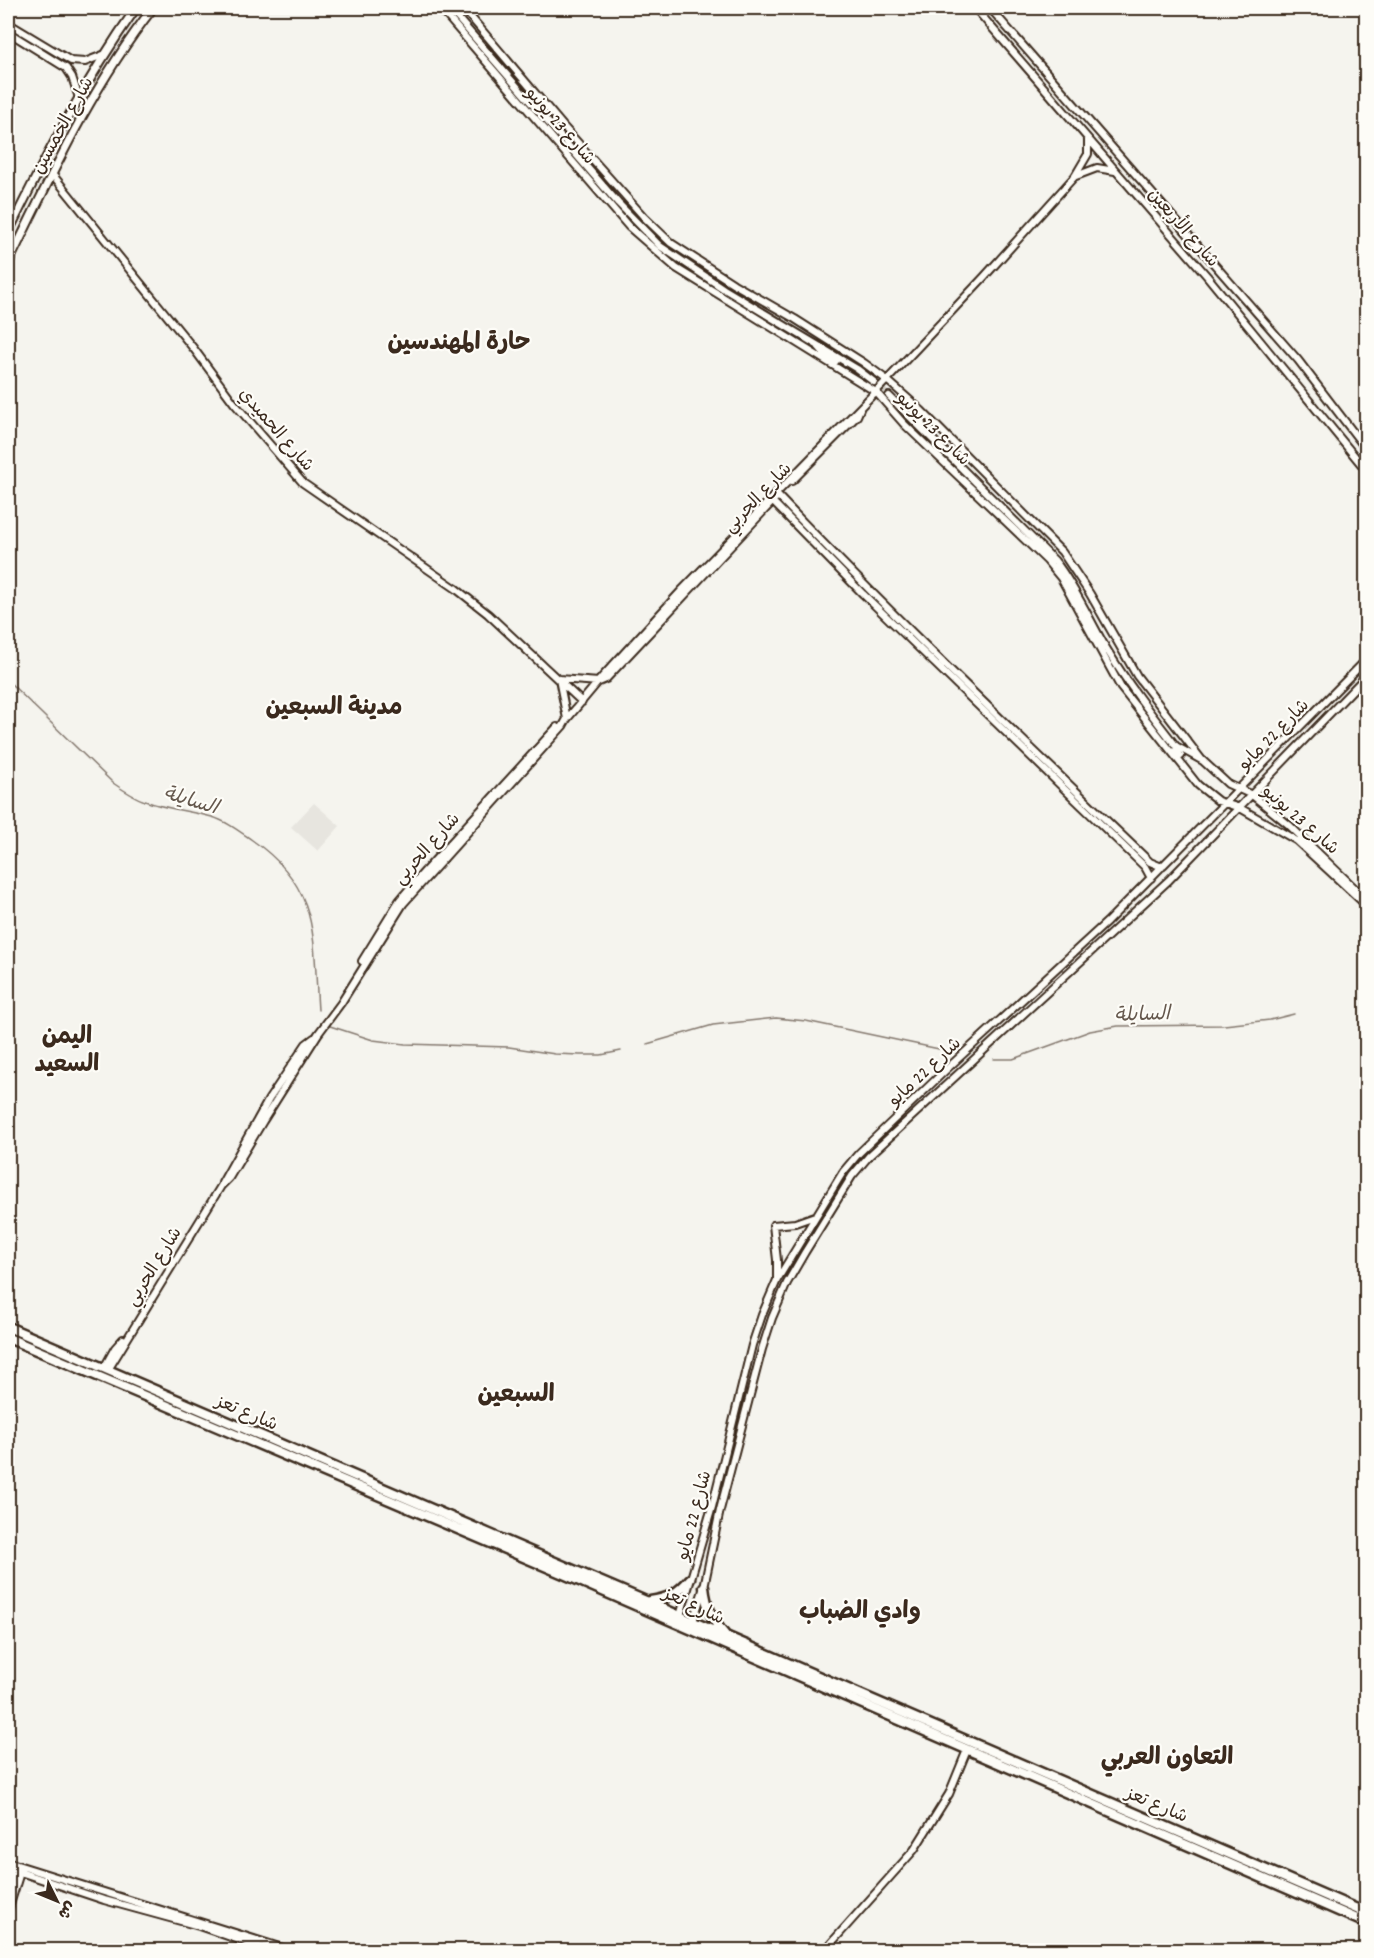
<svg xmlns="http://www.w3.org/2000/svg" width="1374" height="1958" viewBox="0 0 1374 1958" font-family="Dekko,'Playpen Sans Arabic',sans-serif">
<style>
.built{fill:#e7e5df}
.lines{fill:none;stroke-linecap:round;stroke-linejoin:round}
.stream{stroke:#84786e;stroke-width:1.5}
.secondary-tunnel{stroke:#d0ccc4;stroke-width:6;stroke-dasharray:6 3;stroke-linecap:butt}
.secondary-casing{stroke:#3b2a1e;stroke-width:10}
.primary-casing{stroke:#3b2a1e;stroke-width:11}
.highway-casing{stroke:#3b2a1e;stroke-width:13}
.secondary{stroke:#fdfcf7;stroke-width:6}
.primary{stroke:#fdfcf7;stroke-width:7}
.highway{stroke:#fdfcf7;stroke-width:8}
.labels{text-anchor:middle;stroke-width:4.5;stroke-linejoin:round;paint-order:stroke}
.street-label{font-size:18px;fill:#3b2a1e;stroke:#fdfcf7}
.water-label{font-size:20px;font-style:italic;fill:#65584d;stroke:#fdfcf7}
.district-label{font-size:24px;font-weight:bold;fill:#3b2a1e;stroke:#fdfcf7}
</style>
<rect width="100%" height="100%" fill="#f5f4ee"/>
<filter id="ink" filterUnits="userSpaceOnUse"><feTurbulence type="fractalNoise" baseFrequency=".0167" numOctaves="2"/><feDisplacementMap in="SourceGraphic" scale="12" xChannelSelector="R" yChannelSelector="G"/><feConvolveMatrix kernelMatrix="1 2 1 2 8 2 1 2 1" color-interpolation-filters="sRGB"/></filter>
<g filter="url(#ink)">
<path class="built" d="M 314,803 L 340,826 L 318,851 L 291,827 Z"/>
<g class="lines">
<path class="stream" d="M 8,681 L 113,783 C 123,790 133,797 145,801 C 166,809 190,811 212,817 C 226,821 239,831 252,840 C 320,887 313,935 318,1010
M 330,1026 L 373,1040 L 405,1044 L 509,1047 L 555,1054 L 580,1055 L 601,1055 L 621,1051
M 647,1044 L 713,1025 L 776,1018 L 806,1021 L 939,1049
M 994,1059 L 1013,1059 L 1090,1031 L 1118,1026 L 1224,1025 L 1270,1020 L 1294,1014"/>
<path class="secondary-tunnel" d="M 874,382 L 889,396"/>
<g class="secondary-casing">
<path id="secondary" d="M 440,8 L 629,227 L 676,268 L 876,392 L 904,424 L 1047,561 L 1061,578 L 1121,688 L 1198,785 L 1218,801 L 1240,808 L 1297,841 L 1366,905
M 449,8 L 618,203 L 660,246 L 724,289 L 857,369 L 874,382
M 463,8 L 563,126 L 644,217 L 671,243 L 734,284 L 795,319 L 864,363 L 887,380 L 922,411 L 1062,552 L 1090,594 L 1137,676 L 1202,760 L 1228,784 L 1252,795 L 1289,825 L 1366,899
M 975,8 L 1207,276 L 1366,470
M 990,8 L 1298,360 L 1366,449
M 8,23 L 71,61 L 85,62 L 103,55
M 8,32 L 66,68 L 72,77 L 78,95
M 52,174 L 194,349 L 234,403 L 303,483 L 455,588 L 488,614 L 582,702
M 1076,176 L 1097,168 L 1115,171
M 818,346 L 825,354 L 836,361
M 889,396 L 1055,561 C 1076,588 1089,619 1106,648 C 1127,683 1151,714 1176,746 L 1177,752 L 1181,756
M 904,400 L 921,420 L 923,428
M 792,481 L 857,416 L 860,409
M 778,496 C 898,622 1025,742 1150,862 L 1162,867
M 773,502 L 863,594 L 1145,867 L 1151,878
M 599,682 L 606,679 L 775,499
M 567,719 L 559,679 L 599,682
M 1176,746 L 1201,760
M 362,961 L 399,901 L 414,883 L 557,727
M 222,1183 L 269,1099 L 306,1044 L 314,1038
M 777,1279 L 777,1260 L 773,1225 L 795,1223 L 815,1216
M 104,1368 L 115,1348 L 123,1339
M 108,1370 L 221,1186 L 229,1178 L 263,1121 L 318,1034 L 341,1003 L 403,904 L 563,726 L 567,719 L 603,676 L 683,589 L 887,380 L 984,277 L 1075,176 L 1088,154 L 1088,140
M 680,1616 L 712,1507 L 752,1345 L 762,1315 L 777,1280 L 843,1172 L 859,1153 L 950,1066 L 1107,922 L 1366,660
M 693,1621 L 704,1587 L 720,1510 L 762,1349 L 772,1318 L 787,1283 L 805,1252 L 852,1176 L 869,1156 L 1169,880 L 1366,676
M 8,1862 L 289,1950
M 8,1868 L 104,1900 L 199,1926 L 268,1950
M 8,1894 L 16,1869
M 8,1911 L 21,1869
M 825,1950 L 914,1850 L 949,1794 L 967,1750"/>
</g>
<g class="primary-casing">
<path id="primary" d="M 8,233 C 47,153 85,81 136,8
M 8,264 C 51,176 92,86 153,8"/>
</g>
<g class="highway-casing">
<path id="highway" d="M 8,1327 L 648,1602 C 887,1707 1127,1810 1366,1913
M 8,1338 L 566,1575 L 1366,1923
M 704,1587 C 706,1606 712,1621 725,1635
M 650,1601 C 668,1599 678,1593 690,1579"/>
</g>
<use href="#secondary" class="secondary"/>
<use href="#primary" class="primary"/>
<use href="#highway" class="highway"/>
</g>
</g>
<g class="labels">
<g class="street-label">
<text transform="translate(62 125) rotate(-61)" y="6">شارع الخمسين</text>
<text transform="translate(561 125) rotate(49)" y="6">شارع 23 يونيو</text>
<text transform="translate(1184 227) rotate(49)" y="6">شارع الأربعين</text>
<text transform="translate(934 428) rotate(45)" y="6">شارع 23 يونيو</text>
<text transform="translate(277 429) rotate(49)" y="6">شارع الحميدي</text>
<text transform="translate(757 497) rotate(-46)" y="6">شارع الحربي</text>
<text transform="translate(1273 734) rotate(-45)" y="6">شارع 22 مايو</text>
<text transform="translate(1301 819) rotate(41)" y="6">شارع 23 يونيو</text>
<text transform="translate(426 848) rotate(-48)" y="6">شارع الحربي</text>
<text transform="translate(924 1071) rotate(-43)" y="6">شارع 22 مايو</text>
<text transform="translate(153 1266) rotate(-58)" y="6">شارع الحربي</text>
<text transform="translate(247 1412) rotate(23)" y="6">شارع تعز</text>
<text transform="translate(693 1515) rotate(-75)" y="6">شارع 22 مايو</text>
<text transform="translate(694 1605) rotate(25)" y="6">شارع تعز</text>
<text transform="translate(1157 1804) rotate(23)" y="6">شارع تعز</text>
</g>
<g class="water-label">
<text transform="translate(191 799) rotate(17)" y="7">السايلة</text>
<text transform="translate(1142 1013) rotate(-2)" y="7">السايلة</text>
</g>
<g class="district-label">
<text x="459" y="349">حارة المهندسين</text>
<text x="334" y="714">مدينة السبعين</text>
<text x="67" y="1043">اليمن<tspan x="67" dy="28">السعيد</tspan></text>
<text x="516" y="1401">السبعين</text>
<text x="860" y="1618">وادي الضباب</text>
<text x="1167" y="1764">التعاون العربي</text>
</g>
</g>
<rect width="1374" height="1958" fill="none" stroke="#fdfcf7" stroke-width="30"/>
<rect x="15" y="15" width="1344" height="1928" fill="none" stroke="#3b2a1e" stroke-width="2" filter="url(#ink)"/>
<g transform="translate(57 1901) rotate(133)" stroke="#fdfcf7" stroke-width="4.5" paint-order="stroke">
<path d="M0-4.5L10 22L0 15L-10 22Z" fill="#3b2a1e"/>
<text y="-9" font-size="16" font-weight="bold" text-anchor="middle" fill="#3b2a1e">ش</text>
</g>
</svg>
